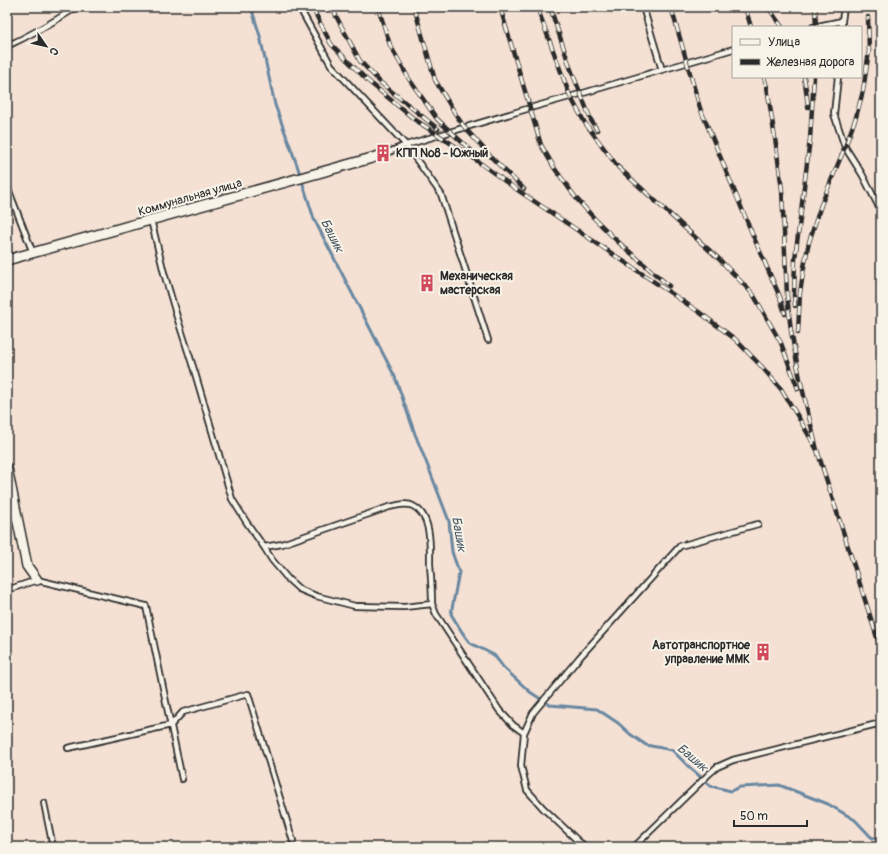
<svg xmlns="http://www.w3.org/2000/svg" width="888" height="854" viewBox="0 0 888 854" font-family="Pangolin,sans-serif">
<style>
.lines{fill:none;stroke-linecap:round;stroke-linejoin:round}
.stream{stroke:#6887a1;stroke-width:3}
.lane-casing{stroke:#2b2b2b;stroke-width:8}
.street-casing{stroke:#2b2b2b;stroke-width:12}
.lane{stroke:#f7f3e8;stroke-width:4.5}
.street{stroke:#f7f3e8;stroke-width:9}
.rail-casing{stroke:#2b2b2b;stroke-width:4.5}
.rail{stroke:#f7f3e8;stroke-width:3;stroke-dasharray:9;stroke-linecap:butt}
.labels{text-anchor:middle;stroke-width:4;stroke-linejoin:round;paint-order:stroke}
.poi-label{font-size:12px;font-weight:bold;fill:#2b2b2b;stroke:#f7f3e8;text-anchor:start}
.street-label{font-size:12px;fill:#2b2b2b;stroke:#f7f3e8}
.water-label{font-size:13px;font-style:italic;fill:#4a5966;stroke:#f7f3e8}
</style>
<rect width="100%" height="100%" fill="#f5e1d4"/>
<filter id="ink" filterUnits="userSpaceOnUse"><feTurbulence type="fractalNoise" baseFrequency=".025" numOctaves="2"/><feDisplacementMap in="SourceGraphic" scale="8" xChannelSelector="R" yChannelSelector="G"/><feConvolveMatrix kernelMatrix="1 2 1 2 8 2 1 2 1" color-interpolation-filters="sRGB"/></filter>
<g filter="url(#ink)">
<g class="lines">
<path class="stream" d="M 251,7 L 260,36 L 275,105 L 297,165 L 314,219 L 395,377 L 415,434 L 431,474 L 449,521 L 452,552 L 459,572 L 451,614 L 462,632 L 470,643 L 494,655 L 503,667 L 530,692 L 550,705 L 597,709 L 618,723 L 630,734 L 646,745 L 672,750 L 688,766 L 711,786 L 731,791 L 740,787 L 779,785 L 828,804 L 855,820 L 871,837 L 881,841"/>
<g class="lane-casing">
<path id="lane" d="M 300,7 L 303,14 L 331,65 L 406,145 L 441,194 L 488,340
M 643,7 L 662,70
M 842,21 L 844,7
M 813,27 L 842,21 L 842,27
M 7,46 C 31,35 55,21 77,7
M 838,77 L 834,114 L 845,147 L 862,174 L 881,211
M 379,156 L 406,145 L 530,108 L 580,94 L 733,49
M 7,186 L 33,253
M 151,220 L 164,273 L 177,317 L 195,373 L 232,499 L 247,523 L 264,547 L 272,560 L 288,579 L 299,589 L 316,596 L 355,606 L 404,607 L 432,604
M 264,547 L 282,544 L 389,507 C 396,506 406,502 413,506 C 432,515 430,547 430,564 C 431,577 432,591 432,604 L 436,614 L 499,710 L 513,725 L 524,733
M 7,590 L 37,580 L 146,606 L 182,779
M 68,748 L 171,725 L 183,712 L 248,694 L 293,841
M 44,803 L 53,847
M 586,847 L 578,841 L 543,808 L 527,790 L 521,766 L 524,733 L 533,713 L 579,658 L 680,546 L 758,524
M 634,847 L 710,773 L 717,767 L 733,760 L 881,723"/>
</g>
<g class="street-casing">
<path id="street" d="M 7,260 L 379,156
M 7,468 L 27,566 L 37,580"/>
</g>
<use href="#lane" class="lane"/>
<use href="#street" class="street"/>
<g class="rail-casing">
<path id="rail" d="M 312,7 L 331,44 L 368,81 L 414,119 L 473,158 L 513,187 L 699,312 L 735,339 L 762,367 L 781,389 L 800,420 L 817,450
M 333,7 L 336,16 L 360,61 L 381,83 L 438,129
M 378,7 L 390,45 L 409,79 L 437,119 L 478,157
M 414,7 L 435,80 L 456,115 L 465,128 L 493,159 L 524,189
M 500,7 L 541,145 L 555,169 L 576,198 L 594,218 L 616,240 L 669,286
M 537,7 L 570,96 L 585,123 L 618,167 L 719,259 L 753,294 L 781,343 L 798,389
M 550,7 L 570,67 L 591,120 L 597,130
M 671,7 L 700,108 L 754,238 L 780,297 L 785,314
M 745,7 L 751,27
M 768,7 L 782,27
M 815,7 L 816,27
M 764,77 L 767,87 L 776,145 L 782,190 L 787,295 L 791,331 L 800,379 L 817,450 L 881,650
M 804,77 L 806,90 L 808,107
M 795,306 L 794,296 L 795,259 L 810,139 L 814,77
M 798,333 L 800,293 L 804,267 L 809,242 L 821,205 L 845,147 L 856,117 L 863,91 L 869,51 L 868,17"/>
</g>
<use href="#rail" class="rail"/>
</g>
</g>
<defs>
<g id="building-bare" transform="scale(1.38)"><path d="M-4-6H4V6H1V3H-1V6H-4ZM-2.5-4.3h1.7v1.8h-1.7ZM.8-4.3h1.7v1.8H.8ZM-2.5-1h1.7V.8h-1.7ZM.8-1h1.7V.8H.8Z" fill="#d1495b" stroke="#f7f3e8" stroke-width="2.5" paint-order="stroke"/></g>
</defs>
<g fill-rule="evenodd">
<use href="#building-bare" x="383" y="153"/>
<use href="#building-bare" x="427" y="283"/>
<use href="#building-bare" x="763" y="652"/>
</g>
<g class="labels">
<g class="poi-label">
<text x="396" y="157">КПП №8 - Южный</text>
<text x="440" y="280">Механическая<tspan x="440" dy="14">мастерская</tspan></text>
<text x="750" y="649" text-anchor="end">Автотранспортное<tspan x="750" dy="14">управление ММК</tspan></text>
</g>
<g class="street-label">
<text transform="translate(190 197) rotate(-16)" y="4">Коммунальная улица</text>
</g>
<g class="water-label">
<text transform="translate(333 235) rotate(63)" y="5">Башик</text>
<text transform="translate(460 534) rotate(80)" y="5">Башик</text>
<text transform="translate(693 757) rotate(40)" y="5">Башик</text>
</g>
</g>
<rect width="888" height="854" fill="none" stroke="#f7f3e8" stroke-width="24"/>
<rect x="12" y="12" width="864" height="830" fill="none" stroke="#2b2b2b" stroke-width="1.5" filter="url(#ink)"/>
<rect x="732" y="26" width="130" height="52" fill="#f7f3e8" stroke="#a5a39c"/>
<rect x="740" y="39" width="20" height="6" fill="#f7f3e8" stroke="#a5a39c"/>
<text x="768" y="46" font-size="12" fill="#2b2b2b">Улица</text>
<rect x="740" y="59" width="20" height="6" fill="#2b2b2b" stroke="#a5a39c"/>
<text x="768" y="66" font-size="12" fill="#2b2b2b">Железная дорога</text>
<g transform="translate(46 46) rotate(124)" stroke="#f7f3e8" stroke-width="3" paint-order="stroke">
<path d="M0-3L7 15L0 10L-7 15Z" fill="#2b2b2b"/>
<text y="-6" font-size="11" font-weight="bold" text-anchor="middle" fill="#2b2b2b">С</text>
</g>
<path d="M734 820v6h73v-6" fill="none" stroke="#2b2b2b" stroke-width="2"/>
<text x="740" y="820" font-size="12" fill="#2b2b2b" stroke="#f7f3e8" stroke-width="3" paint-order="stroke">50 m</text>
</svg>
